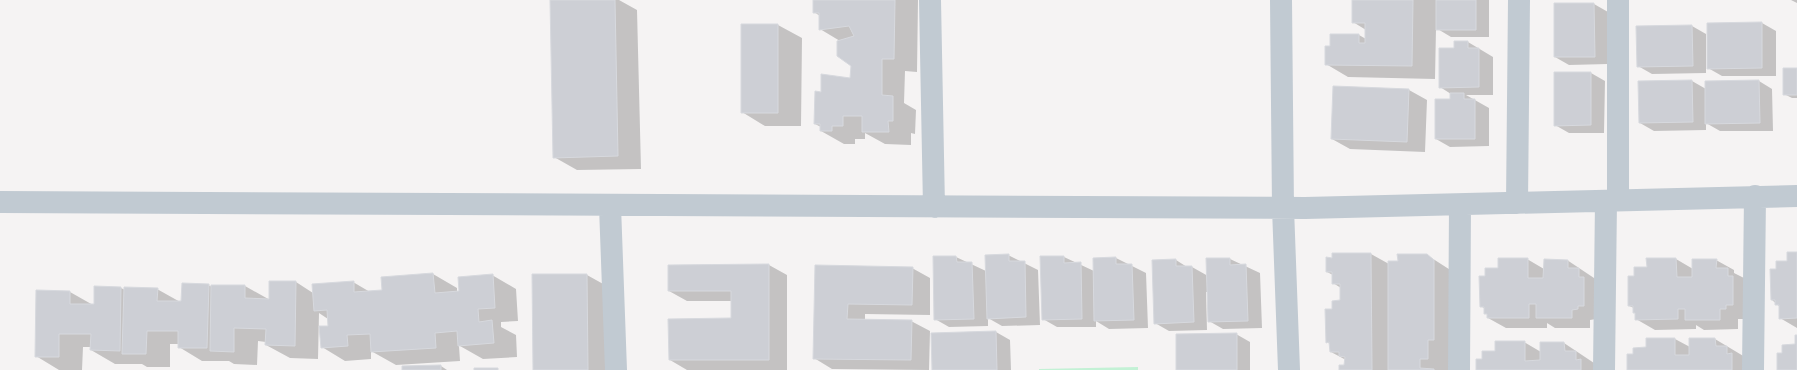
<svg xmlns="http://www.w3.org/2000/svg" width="1797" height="370" viewBox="0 0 1797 370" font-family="Signika,sans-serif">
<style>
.green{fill:#c3f1d5}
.shadow{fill:#0003}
.building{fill:#cdcfd5;stroke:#d7d9de}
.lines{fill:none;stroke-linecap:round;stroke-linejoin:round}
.minor{stroke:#c1cad2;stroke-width:22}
</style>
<rect width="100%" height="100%" fill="#f5f3f3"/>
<path class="green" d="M 1138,367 L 1138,370 L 1039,370 L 1039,369 Z"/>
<path class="shadow" d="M 551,0 L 619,0 L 637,10 L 641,169 L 577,170 L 554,157 Z
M 814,0 L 918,0 L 917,72 L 905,71 L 904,103 L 916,110 L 915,134 L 911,133 L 911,145 L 885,144 L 865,133 L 865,139 L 855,139 L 855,144 L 844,144 L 821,131 L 821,127 L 815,124 L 822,93 L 851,79 L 852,65 L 840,41 L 820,29 L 820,16 L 814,12 Z
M 1353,0 L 1489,0 L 1489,37 L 1451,37 L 1436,28 L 1435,79 L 1348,77 L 1326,64 L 1331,47 L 1331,35 L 1359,35 L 1366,39 L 1366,30 L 1353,22 Z
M 1791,0 L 1797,0 L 1797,3 Z
M 1555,4 L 1594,4 L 1608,12 L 1608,64 L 1569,65 L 1555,57 Z
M 1762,23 L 1776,31 L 1776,76 L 1722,76 L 1708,68 Z
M 742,25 L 778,25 L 802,38 L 801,126 L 765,126 L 742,112 Z
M 1692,26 L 1706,34 L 1706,73 L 1652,74 L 1638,66 Z
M 1455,42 L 1468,42 L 1493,57 L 1493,95 L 1466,95 L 1489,108 L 1489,146 L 1450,147 L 1436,139 L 1451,100 L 1451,94 L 1440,87 L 1455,49 Z
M 1797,69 L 1797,98 L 1792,98 L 1784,94 Z
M 1591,73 L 1605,81 L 1604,133 L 1569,133 L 1555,125 Z
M 1692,81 L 1706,89 L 1759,81 L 1772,89 L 1773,131 L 1720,131 L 1706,123 L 1706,130 L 1654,131 L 1640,123 Z
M 1409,90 L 1427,100 L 1425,152 L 1350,149 L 1332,139 Z
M 1797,253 L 1797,328 L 1780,318 L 1780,307 L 1772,300 L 1777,270 Z
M 1333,254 L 1371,254 L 1389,264 L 1427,255 L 1455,273 L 1449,370 L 1340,370 L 1345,366 L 1346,360 L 1331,352 L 1330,344 L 1327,342 L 1333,310 L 1341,301 L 1341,288 L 1333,283 L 1333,275 L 1327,272 L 1333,259 Z
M 1008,255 L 1038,270 L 1040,325 L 1002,326 L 988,318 L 988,326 L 949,327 L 935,319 L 956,257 L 986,271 Z
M 1041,257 L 1064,257 L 1094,271 L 1094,259 L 1116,258 L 1146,273 L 1148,328 L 1109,329 L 1096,321 L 1096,327 L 1057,327 L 1043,319 Z
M 1230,259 L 1260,273 L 1262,328 L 1223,329 L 1209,321 L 1208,292 L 1206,292 L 1207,330 L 1169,331 L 1155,323 L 1176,260 L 1187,267 L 1192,267 L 1208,276 Z
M 1527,259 L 1544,269 L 1567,260 L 1597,280 L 1596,319 L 1590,320 L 1590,328 L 1555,328 L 1547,323 L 1547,328 L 1506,328 L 1488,318 L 1488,315 L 1485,313 L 1485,309 L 1481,306 L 1486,277 L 1499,269 Z
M 1676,259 L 1693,269 L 1716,260 L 1734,270 L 1734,273 L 1746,279 L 1744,319 L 1738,319 L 1738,329 L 1704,330 L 1696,325 L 1696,329 L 1655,330 L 1636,319 L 1634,308 L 1629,306 L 1635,277 L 1648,268 Z
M 769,265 L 787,275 L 787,370 L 687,370 L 670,360 L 732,319 L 732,301 L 687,301 L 669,291 L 669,266 Z
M 816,266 L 912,268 L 930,278 L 930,315 L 865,314 L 865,320 L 911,321 L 930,331 L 929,370 L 832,369 L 814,358 Z
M 433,274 L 457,288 L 457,292 L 492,275 L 516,289 L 518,321 L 501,322 L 501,327 L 516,335 L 517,357 L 483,359 L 460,346 L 459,346 L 460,361 L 396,365 L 371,351 L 371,359 L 345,361 L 322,347 L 329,327 L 328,319 L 319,313 L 318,359 L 290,358 L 266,345 L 266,342 L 258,341 L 257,365 L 234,364 L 229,361 L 202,361 L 179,347 L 179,344 L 170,344 L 170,367 L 147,367 L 142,364 L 115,364 L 91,350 L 92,347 L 83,347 L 82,370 L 59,370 L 36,356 L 70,292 L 93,305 L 121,288 L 125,290 L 157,289 L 182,303 L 208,285 L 212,287 L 245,286 L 270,300 L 296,282 L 313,293 L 353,282 L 370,292 L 383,291 L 382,278 Z
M 587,275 L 605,285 L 605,370 L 534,370 Z
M 996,332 L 1010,340 L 1011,370 L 933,370 Z
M 1236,334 L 1250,342 L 1250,370 L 1177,370 Z
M 1647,339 L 1675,339 L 1690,347 L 1690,339 L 1715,339 L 1745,357 L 1750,370 L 1628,370 L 1634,355 L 1647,348 Z
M 1524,342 L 1541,352 L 1541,343 L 1564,343 L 1594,363 L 1597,370 L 1477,370 L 1483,360 L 1496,352 Z
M 441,366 L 447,370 L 403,370 Z"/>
<path class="building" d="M 550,0 L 615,0 L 618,156 L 553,158 Z
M 813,0 L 895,0 L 894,59 L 882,59 L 882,95 L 893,96 L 893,121 L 888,121 L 889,132 L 862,132 L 862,116 L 843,116 L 843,126 L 832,126 L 832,131 L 820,131 L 820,124 L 814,124 L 815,91 L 821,92 L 821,74 L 850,78 L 851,66 L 837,56 L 837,41 L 854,36 L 849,26 L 819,30 L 819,13 L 813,13 Z
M 1352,0 L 1413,0 L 1412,66 L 1325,65 L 1325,46 L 1330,46 L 1330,34 L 1359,34 L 1359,43 L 1365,43 L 1365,23 L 1352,23 Z
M 1436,0 L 1476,0 L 1476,30 L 1436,30 Z
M 1554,3 L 1594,3 L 1595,57 L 1554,57 Z
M 1762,22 L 1762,68 L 1707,69 L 1707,23 Z
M 741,24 L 778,24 L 778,113 L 741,113 Z
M 1692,25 L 1693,66 L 1637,67 L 1636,26 Z
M 1454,41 L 1468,41 L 1468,48 L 1479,48 L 1479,87 L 1439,88 L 1439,48 L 1454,48 Z
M 1783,68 L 1797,68 L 1797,95 L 1783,95 Z
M 1554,72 L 1591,72 L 1591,125 L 1554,126 Z
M 1692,80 L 1693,122 L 1639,123 L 1638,81 Z
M 1759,80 L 1760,123 L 1705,124 L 1705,81 Z
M 1333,86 L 1409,89 L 1407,142 L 1331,139 Z
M 1450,93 L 1464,93 L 1464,99 L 1475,99 L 1475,139 L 1435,139 L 1435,99 L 1450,99 Z
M 1787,252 L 1797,252 L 1797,318 L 1779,319 L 1779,305 L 1775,305 L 1775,300 L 1771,300 L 1770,269 L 1776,269 L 1776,261 L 1787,261 Z
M 1332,253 L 1371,253 L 1372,370 L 1339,370 L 1339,365 L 1344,365 L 1345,357 L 1339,356 L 1339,352 L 1330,352 L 1329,342 L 1326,343 L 1325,309 L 1332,309 L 1332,301 L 1340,300 L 1340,284 L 1332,284 L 1332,272 L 1326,272 L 1326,257 L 1332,258 Z
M 1009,254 L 1009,261 L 1025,261 L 1026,317 L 987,319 L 985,255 Z
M 1397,254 L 1427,254 L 1434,260 L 1434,340 L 1428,340 L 1428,359 L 1420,359 L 1420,368 L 1434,369 L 1434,370 L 1388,370 L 1388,261 L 1398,261 Z
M 933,256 L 956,256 L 957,262 L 972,262 L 974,319 L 934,320 Z
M 1040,256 L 1064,256 L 1064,263 L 1081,262 L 1082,319 L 1042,320 Z
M 1116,257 L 1116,264 L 1132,264 L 1134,320 L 1094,321 L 1093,258 Z
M 1206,258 L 1230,258 L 1230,265 L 1246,264 L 1248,321 L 1208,322 Z
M 1498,258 L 1528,258 L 1528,278 L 1543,278 L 1544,259 L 1568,260 L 1568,268 L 1579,268 L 1579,277 L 1584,277 L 1584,306 L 1578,306 L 1578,309 L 1572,310 L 1572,318 L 1536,318 L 1536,304 L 1529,304 L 1529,318 L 1487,318 L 1487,314 L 1484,314 L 1484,307 L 1480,307 L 1479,276 L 1485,276 L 1485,268 L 1498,268 Z
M 1646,258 L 1676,258 L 1677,277 L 1692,277 L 1692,259 L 1717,259 L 1716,268 L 1728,268 L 1728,276 L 1733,276 L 1733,305 L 1726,305 L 1726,309 L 1720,309 L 1720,320 L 1685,320 L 1685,309 L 1678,309 L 1678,319 L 1635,320 L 1635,313 L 1633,313 L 1633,306 L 1628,306 L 1628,276 L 1634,276 L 1634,267 L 1647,267 Z
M 1176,259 L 1176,266 L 1192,266 L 1194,322 L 1154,324 L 1152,260 Z
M 769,264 L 769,360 L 669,360 L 668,319 L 731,318 L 731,291 L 668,291 L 668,265 Z
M 815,265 L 913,267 L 912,305 L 848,304 L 847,319 L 912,320 L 911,360 L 813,359 Z
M 433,273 L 435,293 L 459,291 L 458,277 L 493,274 L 495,308 L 478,309 L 479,322 L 492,320 L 494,343 L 458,346 L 457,331 L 435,333 L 436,348 L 371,352 L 370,334 L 347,335 L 348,346 L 321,348 L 319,326 L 328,326 L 327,310 L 314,311 L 312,284 L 354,281 L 354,292 L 382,290 L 381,277 Z
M 532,274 L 587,274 L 588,370 L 533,370 Z
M 269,281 L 296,281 L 295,346 L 265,345 L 266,329 L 234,328 L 234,352 L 210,351 L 211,285 L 245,285 L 245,298 L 269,299 Z
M 182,283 L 209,284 L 207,348 L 178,348 L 178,331 L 147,331 L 146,354 L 122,354 L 124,287 L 158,288 L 157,301 L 181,301 Z
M 94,286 L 121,287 L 120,351 L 90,350 L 91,334 L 59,334 L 59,357 L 35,357 L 36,290 L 70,291 L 70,304 L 94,304 Z
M 996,331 L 997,370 L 932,370 L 931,333 Z
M 1237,333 L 1237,370 L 1176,370 L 1176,334 Z
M 1795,335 L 1797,335 L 1797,370 L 1777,370 L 1777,353 L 1782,353 L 1782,345 L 1795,344 Z
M 1646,338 L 1675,338 L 1675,355 L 1689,355 L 1689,338 L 1715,338 L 1716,346 L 1727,346 L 1727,354 L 1732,353 L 1732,370 L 1627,370 L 1627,354 L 1633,354 L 1633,348 L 1646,347 Z
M 1495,341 L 1525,341 L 1525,361 L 1540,360 L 1540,342 L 1564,342 L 1565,351 L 1576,351 L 1576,360 L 1581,359 L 1581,370 L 1476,370 L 1476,359 L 1482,359 L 1482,351 L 1495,351 Z
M 441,365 L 441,370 L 402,370 L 402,366 Z
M 474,368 L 498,368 L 498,370 L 474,370 Z"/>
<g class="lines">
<path class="minor" d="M 930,0 L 934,207
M 1281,0 L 1283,208 L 1289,370
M 1618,0 L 1618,200
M 0,202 L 1305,208 L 1797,196
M 1517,203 L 1519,0
M 610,206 L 616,370
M 1459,370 L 1460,205
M 1604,370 L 1606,201
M 1753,370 L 1755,196"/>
</g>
</svg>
